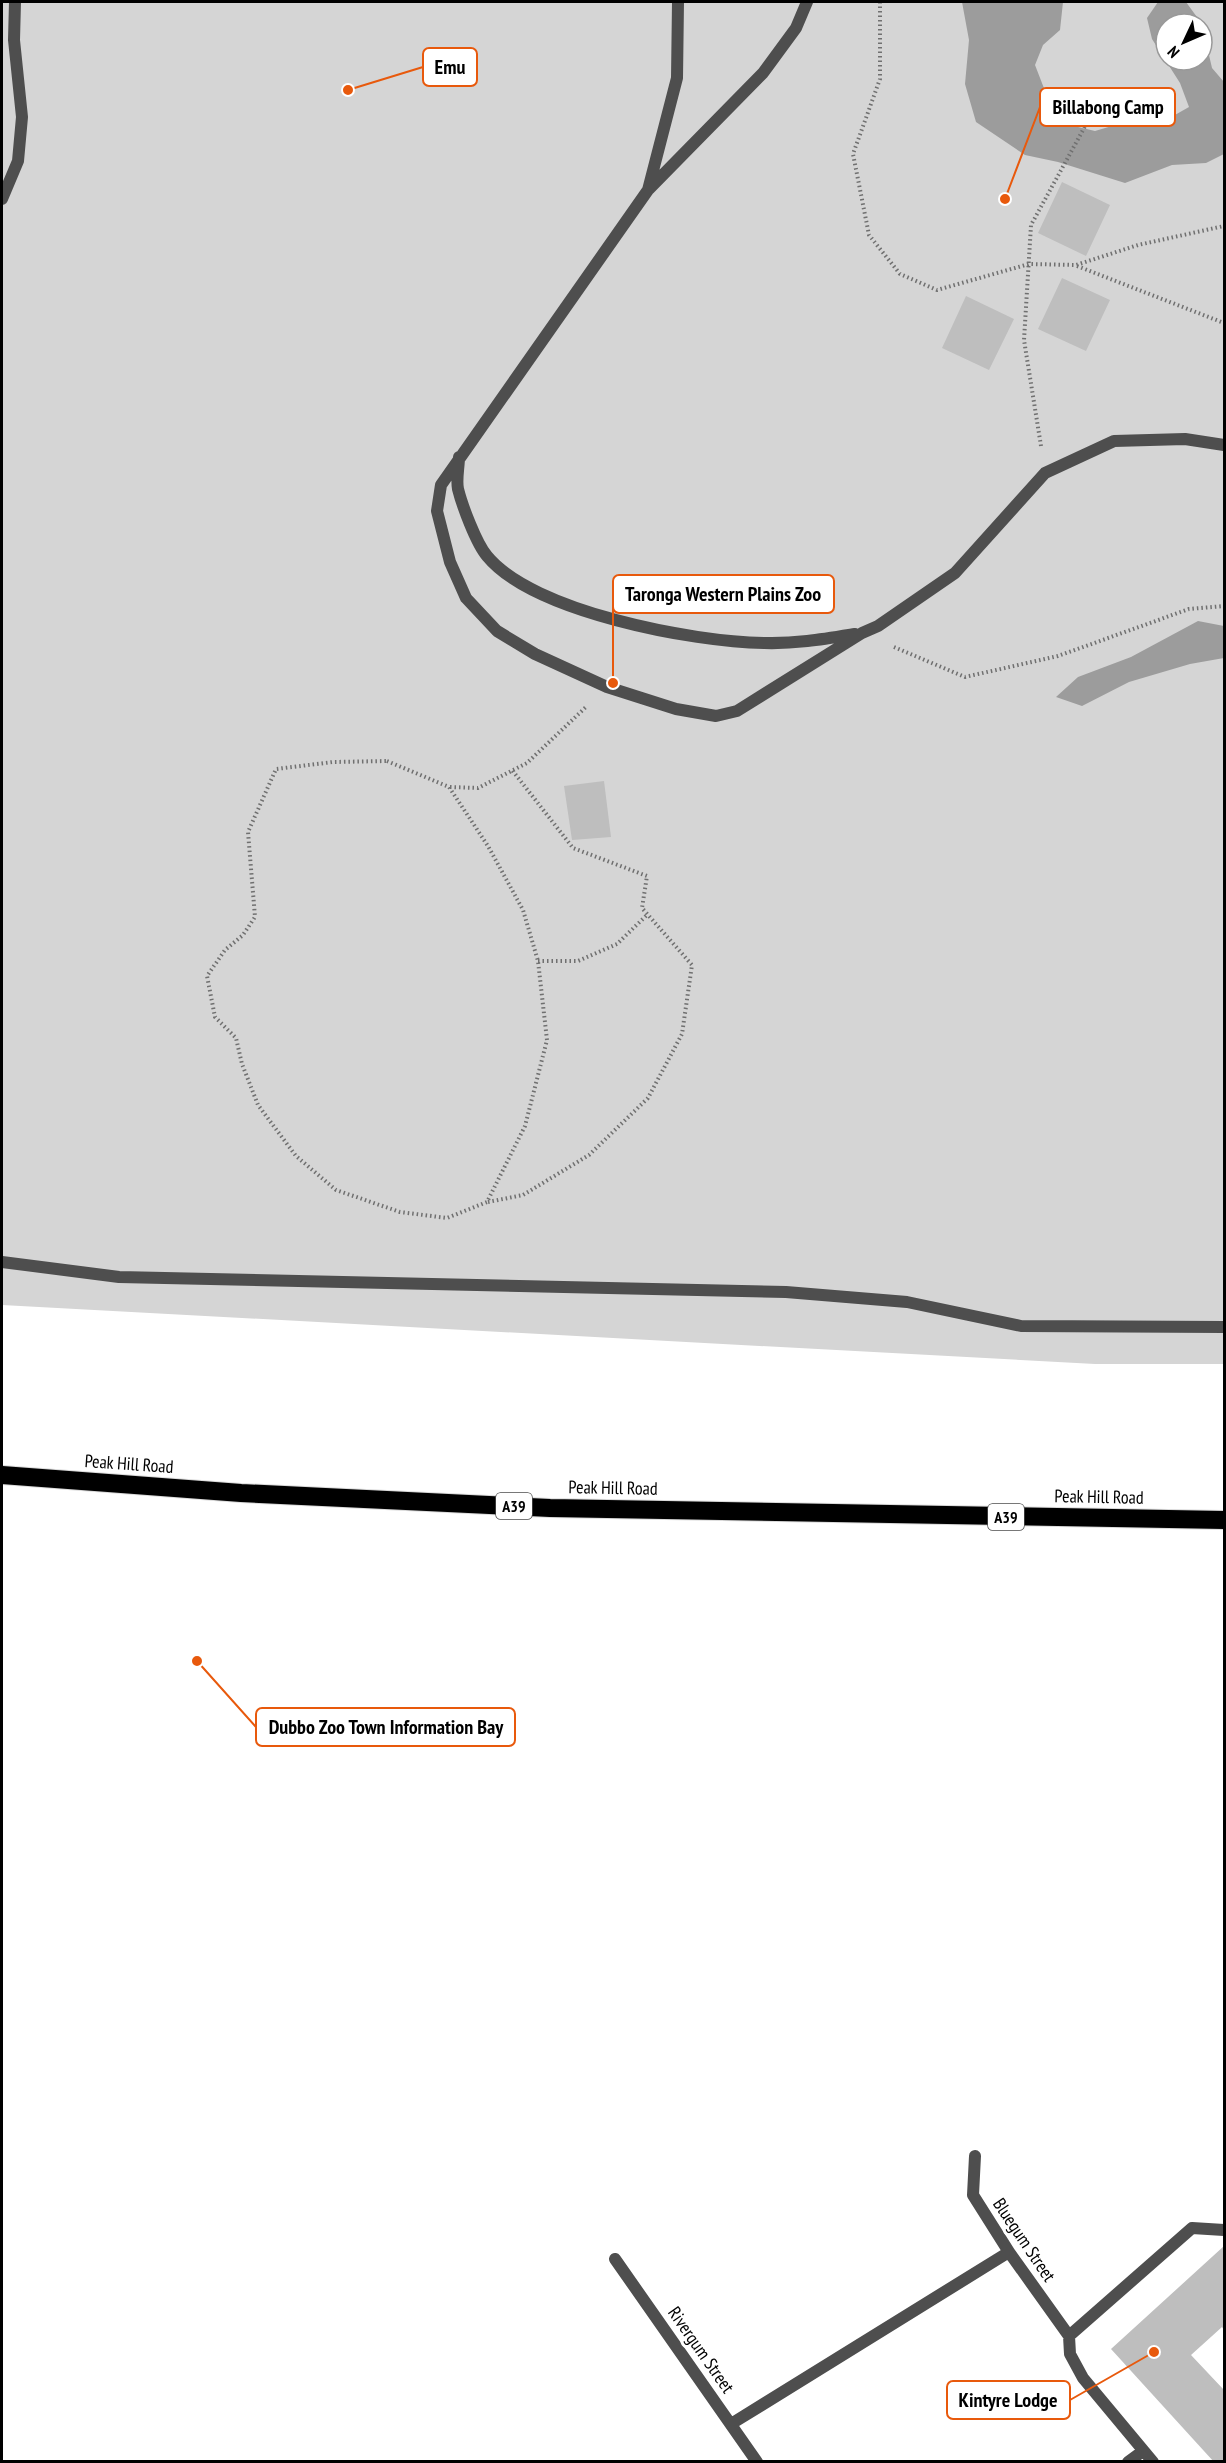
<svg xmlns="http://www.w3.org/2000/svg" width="1226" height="2463" viewBox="0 0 1226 2463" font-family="'PT Sans Narrow',sans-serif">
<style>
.green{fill:#d5d5d5;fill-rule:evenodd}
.water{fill:#9c9c9c}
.building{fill:#bebebe}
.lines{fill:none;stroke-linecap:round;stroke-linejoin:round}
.highway-casing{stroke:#dbdbdb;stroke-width:20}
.path{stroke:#707070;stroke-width:4;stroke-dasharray:1.5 3;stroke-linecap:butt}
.lane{stroke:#4e4e4e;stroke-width:12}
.highway{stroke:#000;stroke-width:18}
.labels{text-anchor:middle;stroke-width:6;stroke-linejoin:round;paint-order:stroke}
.shield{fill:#fff;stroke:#4c4c4c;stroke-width:1.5}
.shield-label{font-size:16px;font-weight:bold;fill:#000}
.street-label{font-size:18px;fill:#000;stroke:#fff}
.leader{fill:none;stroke:#e8590c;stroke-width:2}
.callout-dot{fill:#e8590c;stroke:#fff;stroke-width:2}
.callout{fill:#fff;stroke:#e8590c;stroke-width:2}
.callout-label{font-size:20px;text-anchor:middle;font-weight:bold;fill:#000}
</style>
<rect width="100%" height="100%" fill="#fff"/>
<path class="green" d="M 2,2 L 1224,2 L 1224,1364 L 1095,1364 L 2,1305 ZM 1166,24 L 1202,24 L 1202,60 L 1166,60 Z"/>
<path class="water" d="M 962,2 L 1063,2 L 1060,30 L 1043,45 L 1035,65 L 1057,122 L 1095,131 L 1122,123 L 1159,124 L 1189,107 L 1180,83 L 1152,39 L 1147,18 L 1158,2 L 1186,2 L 1202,24 L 1166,24 L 1166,60 L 1202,60 L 1202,25 L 1212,68 L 1224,82 L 1224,154 L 1206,163 L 1172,165 L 1125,183 L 1058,162 L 1025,155 L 976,122 L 965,84 L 969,40 Z
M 1198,621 L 1224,626 L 1224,658 L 1190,664 L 1129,682 L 1082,706 L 1056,697 L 1078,677 L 1131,657 Z"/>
<path class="building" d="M 1062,182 L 1110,205 L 1086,256 L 1038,233 Z
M 1062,278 L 1110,300 L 1086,351 L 1038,329 Z
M 966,296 L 1014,319 L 989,370 L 942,348 Z
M 604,781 L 611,837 L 572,840 L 564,786 Z
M 1224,2246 L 1224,2330 L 1222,2327 L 1191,2355 L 1224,2390 L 1224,2462 L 1214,2462 L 1111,2349 Z"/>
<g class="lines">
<g class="highway-casing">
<path id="highway" d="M 2,1475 L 241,1493 L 550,1508 L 1224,1520"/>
</g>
<path class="path" d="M 880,2 L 880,79 L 853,154 L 869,235 L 900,274 L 937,290 L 1029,264 L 1076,265 L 1138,245 L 1224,226
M 1077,266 L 1224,323
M 1041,446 L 1024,340 L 1031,225 L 1106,88
M 894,647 L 965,677 L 1058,656 L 1189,609 L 1224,606
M 387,761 L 449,787 L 488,846 L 523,910 L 538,961 L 547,1040 L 525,1126 L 487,1202 L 447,1218 L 400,1212 L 336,1190 L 296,1156 L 258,1105 L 242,1064 L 236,1038 L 215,1017 L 207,976 L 225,950 L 243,935 L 255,917 L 248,832 L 276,769 L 333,762 Z
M 450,787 L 478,788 L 527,763 L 587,706
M 538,961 L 578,961 L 617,944 L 648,914
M 488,1202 L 523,1195 L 589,1155 L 648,1098 L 682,1034 L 692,965 L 642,908 L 647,876 L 573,848 L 512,770"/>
<path class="lane" d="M 678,2 L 677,78 L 648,190 L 441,485 L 437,511 L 450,562 L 466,598 L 497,631 L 535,654 L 607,687 L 676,709 L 716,716 L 737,711 L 862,633 L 878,626 L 955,573 L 1045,473 L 1114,441 L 1185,439 L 1224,445
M 649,189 L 763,73 L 796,28 L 807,2
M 2,199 L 18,161 L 22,117 L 14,40 L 15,2
M 459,457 C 459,467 456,479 458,489 C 462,505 476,543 487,556 C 533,612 693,642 764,643 C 795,644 824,639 855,634
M 2,1262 L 119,1277 L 786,1292 L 907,1302 L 1021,1326 L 1224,1327
M 975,2156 L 973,2195 L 1009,2252 L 1069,2336
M 615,2259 L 757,2462
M 1069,2336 L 1192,2228 L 1224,2230
M 1069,2336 L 1070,2354 L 1083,2378 L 1153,2462
M 731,2424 L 1009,2252
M 1128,2462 L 1143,2451"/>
<use href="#highway" class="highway"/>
</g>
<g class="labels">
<g class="shield">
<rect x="496" y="1493" width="36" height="26" rx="4.5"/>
<rect x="988" y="1504" width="36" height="26" rx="4.5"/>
</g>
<g class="shield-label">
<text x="514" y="1512">A39</text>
<text x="1006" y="1523">A39</text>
</g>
<g class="street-label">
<text transform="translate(129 1464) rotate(4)" y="6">Peak Hill Road</text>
<text transform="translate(613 1488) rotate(1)" y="6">Peak Hill Road</text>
<text transform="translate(1099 1497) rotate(1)" y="6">Peak Hill Road</text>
<text transform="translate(1024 2240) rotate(56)" y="6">Bluegum Street</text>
<text transform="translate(701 2350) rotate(55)" y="6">Rivergum Street</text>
</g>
</g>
<path class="leader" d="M348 90L423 67M1005 199L1040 107M613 683L613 594M197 1661L256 1727M1154 2352L1070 2400"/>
<g class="callout-dot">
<circle cx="348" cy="90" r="6"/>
<circle cx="1005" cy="199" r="6"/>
<circle cx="613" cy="683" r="6"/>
<circle cx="197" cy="1661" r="6"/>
<circle cx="1154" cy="2352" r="6"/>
</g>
<g class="callout">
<rect x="423" y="48" width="54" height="38" rx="6"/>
<rect x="1040" y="88" width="135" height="38" rx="6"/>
<rect x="613" y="575" width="221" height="38" rx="6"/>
<rect x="256" y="1708" width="259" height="38" rx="6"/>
<rect x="947" y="2381" width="123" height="38" rx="6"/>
</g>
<g class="callout-label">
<text x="450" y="74">Emu</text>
<text x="1108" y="114">Billabong Camp</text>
<text x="723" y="601">Taronga Western Plains Zoo</text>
<text x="386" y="1734">Dubbo Zoo Town Information Bay</text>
<text x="1008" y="2407">Kintyre Lodge</text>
</g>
<rect width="1226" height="2463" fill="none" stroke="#000000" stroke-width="6"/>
<g transform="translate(1184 42) rotate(226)"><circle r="28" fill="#ffffff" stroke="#999999" stroke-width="1.5"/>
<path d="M0-4.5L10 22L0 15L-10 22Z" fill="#000000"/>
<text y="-9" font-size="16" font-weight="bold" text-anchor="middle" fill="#000000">N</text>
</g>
</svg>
